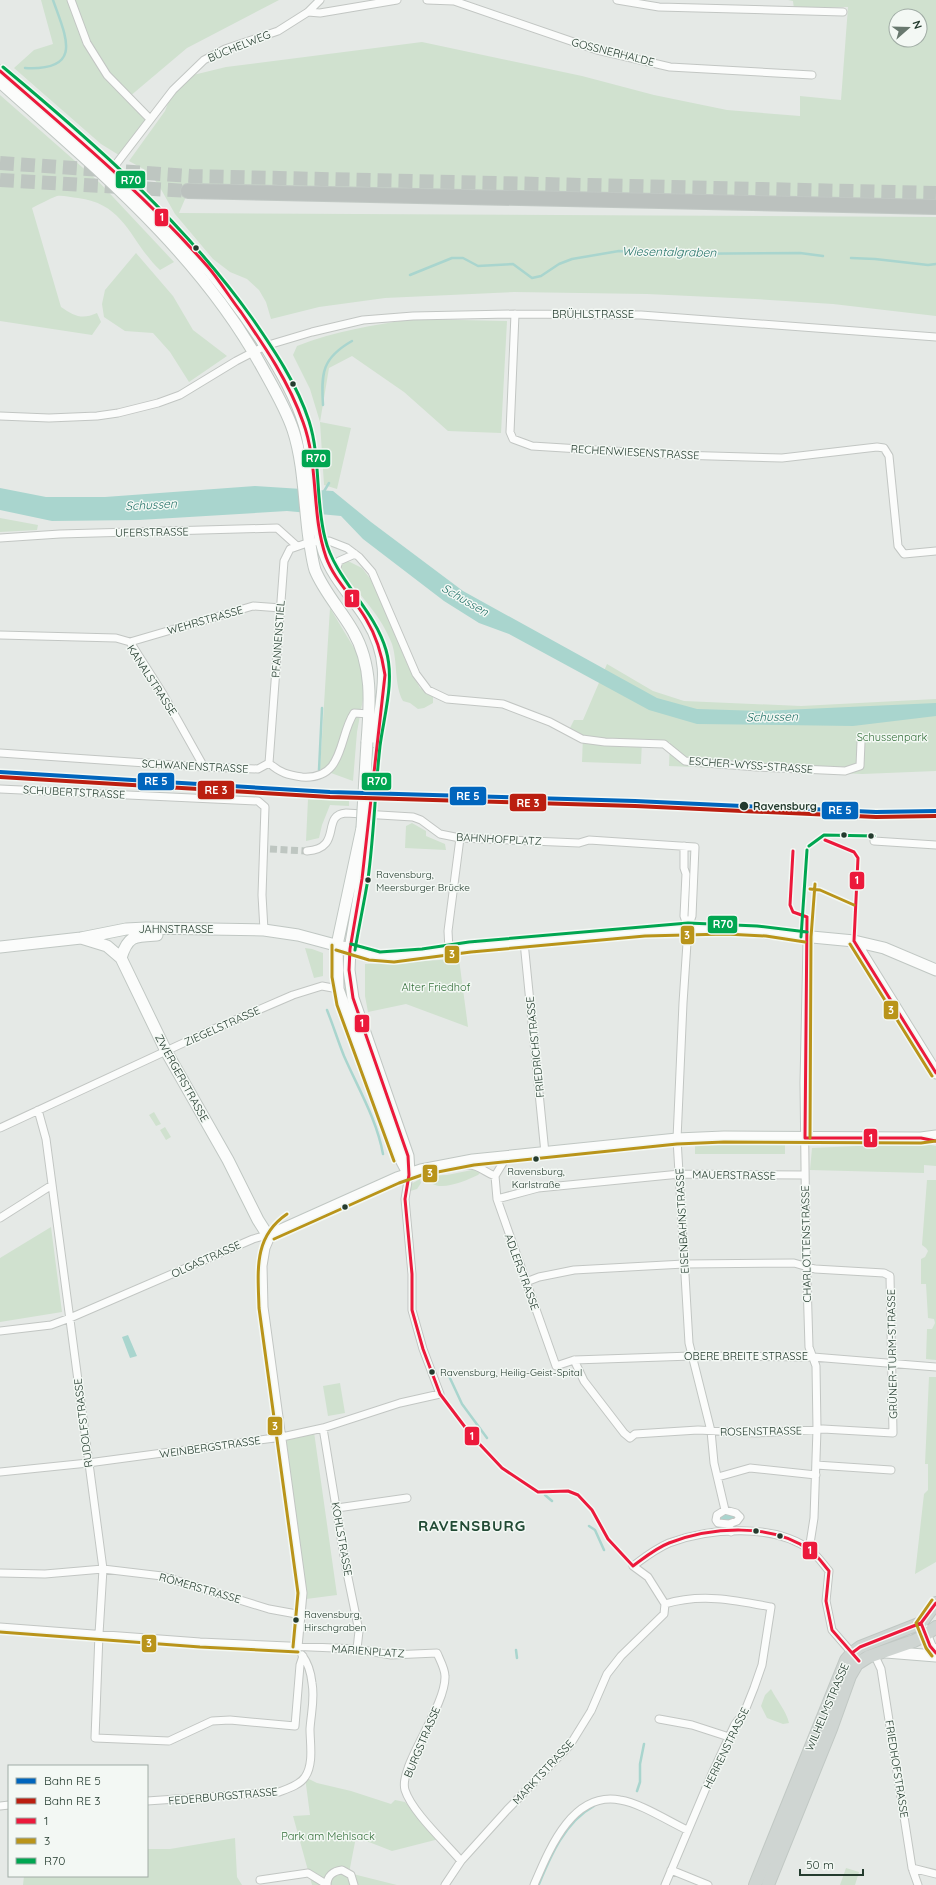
<svg xmlns="http://www.w3.org/2000/svg" width="936" height="1885" viewBox="0 0 936 1885" font-family="Quicksand,sans-serif">
<style>
.green{fill:#d0e1cf;fill-rule:evenodd}
.water{fill:#a9d5ce}
.lines{fill:none;stroke-linecap:round;stroke-linejoin:round}
.stream{stroke:#a9d5ce;stroke-width:2.5}
.street-tunnel{stroke:#bec6c1;stroke-width:7;stroke-dasharray:7 3.5;stroke-linecap:butt}
.highway-tunnel{stroke:#bec6c1;stroke-width:14;stroke-dasharray:14 7;stroke-linecap:butt}
.street-casing{stroke:#c2c6c3;stroke-width:9}
.secondary-casing{stroke:#c0c7c3;stroke-width:13}
.primary-casing{stroke:#c1c8c4;stroke-width:14}
.highway-casing{stroke:#c1c8c4;stroke-width:16}
.street{stroke:#fbfcfb;stroke-width:7}
.secondary{stroke:#fbfcfb;stroke-width:11}
.primary{stroke:#cfd5d2;stroke-width:12}
.highway{stroke:#bbc1be;stroke-width:14}
.secondary-bridge-casing{stroke:#c0c7c3;stroke-width:13;stroke-linecap:butt}
.secondary-bridge{stroke:#fbfcfb;stroke-width:11}
.bus-1-casing{stroke:#f3f8f4;stroke-width:6}
.bus-2-casing{stroke:#f3f8f4;stroke-width:6}
.bus-3-casing{stroke:#f3f8f4;stroke-width:6}
.bus-1{stroke:#ec193b;stroke-width:3}
.bus-2{stroke:#b9941a;stroke-width:3}
.bus-3{stroke:#00a651;stroke-width:3}
.rail-1-casing{stroke:#f3f8f4;stroke-width:7}
.rail-2-casing{stroke:#f3f8f4;stroke-width:7}
.rail-1{stroke:#0065bd;stroke-width:4}
.rail-2{stroke:#bb1e10;stroke-width:4}
.bus-dot{fill:#243b2e;stroke:#f3f8f4;stroke-width:1.5}
.labels{text-anchor:middle;stroke-width:3;stroke-linejoin:round;paint-order:stroke}
.bus-label{font-size:10px;fill:#243b2e;stroke:#f3f8f4;text-anchor:start}
.street-label{font-size:11px;fill:#243b2e;stroke:#f3f8f4}
.park-label{font-size:11px;fill:#326e38;stroke:#f3f8f4}
.stop-label{font-size:11px;font-weight:bold;fill:#243b2e;stroke:#f3f8f4;text-anchor:start}
.water-label{font-size:12px;font-style:italic;fill:#237268;stroke:#f3f8f4}
.district-label{font-size:15px;font-weight:bold;letter-spacing:1px;fill:#224b35;stroke:#f3f8f4}
.line-badge{stroke:#f3f8f4;stroke-width:1.5}
.badge-label{font-size:11px;text-anchor:middle;font-weight:bold;fill:#fff}
</style>
<rect width="100%" height="100%" fill="#e5e9e6"/>
<path class="green" d="M 41,0 L 279,0 L 187,48 L 129,97 L 150,119 L 122,157 L 101,144 L 14,68 L 34,50 L 53,44 Z
M 788,0 L 936,0 L 936,201 L 191,185 L 179,213 L 936,217 L 936,316 L 833,304 L 755,299 L 647,294 L 514,292 L 385,298 L 319,307 L 271,319 L 266,302 L 259,290 L 247,279 L 230,272 L 213,259 L 175,214 L 158,184 L 147,171 L 129,161 L 165,111 L 173,90 L 185,77 L 226,67 L 422,42 L 582,76 L 654,95 L 727,110 L 800,116 L 800,96 L 841,100 L 848,7 L 794,9 L 793,1 ZM 896,16 L 920,16 L 920,40 L 896,40 Z
M 0,95 L 99,182 L 174,262 L 160,270 C 130,242 126,204 78,198 C 72,198 63,195 57,196 C 49,199 40,204 32,208 L 61,307 C 74,316 82,320 97,313 L 101,322 L 92,335 L 0,321 Z
M 136,253 L 173,296 L 193,330 L 227,356 L 189,382 L 170,352 L 153,333 L 125,331 L 104,317 L 102,304 L 105,290 Z
M 413,319 L 507,321 L 501,433 L 448,431 L 404,392 L 352,356 L 329,368 L 320,422 L 351,428 L 337,489 L 324,485 L 320,422 L 310,389 L 293,355 L 297,346 C 335,331 373,325 413,319 Z
M 0,518 L 38,525 L 37,530 L 0,532 Z
M 348,561 L 362,568 L 372,581 L 408,666 L 420,688 L 433,697 L 433,703 L 424,708 L 418,709 L 410,703 L 403,701 C 394,685 398,663 392,644 C 382,617 361,596 343,574 L 341,567 L 343,563 Z
M 330,608 L 360,658 L 365,688 L 357,732 L 353,781 L 320,769 Z
M 607,664 L 653,691 L 684,701 L 801,706 L 936,699 L 936,771 L 862,774 L 669,766 L 670,742 L 654,748 L 642,740 L 641,764 L 582,762 L 583,736 L 570,728 L 574,720 L 583,720 Z
M 308,799 L 349,801 L 349,806 L 330,805 L 322,825 L 319,838 L 306,841 Z
M 412,823 L 426,831 L 426,836 L 445,844 L 446,850 L 405,848 L 406,826 Z
M 305,948 L 312,949 L 323,953 L 323,976 L 314,978 Z
M 459,959 L 468,1027 L 406,1004 L 368,1012 L 365,996 L 365,964 Z
M 154,1112 L 161,1124 L 156,1126 L 149,1115 Z
M 165,1127 L 171,1137 L 166,1140 L 160,1130 Z
M 922,1143 L 936,1146 L 936,1166 L 924,1165 L 924,1173 L 810,1170 L 812,1148 Z
M 695,1145 L 785,1145 L 785,1154 L 695,1154 Z
M 477,1169 L 480,1173 L 478,1175 C 465,1181 432,1196 427,1176 L 447,1175 Z
M 420,1179 L 421,1183 L 417,1189 L 407,1192 L 411,1184 Z
M 927,1180 L 936,1180 L 936,1360 L 926,1359 L 927,1329 L 932,1329 L 935,1323 L 934,1319 L 928,1318 L 926,1284 L 921,1284 L 921,1259 L 925,1257 L 928,1251 L 926,1248 L 922,1245 Z
M 51,1227 L 62,1312 L 0,1322 L 0,1258 Z
M 929,1377 L 936,1377 L 936,1562 L 915,1574 L 924,1494 L 928,1490 L 928,1464 L 925,1464 Z
M 340,1383 L 345,1413 L 328,1416 L 323,1386 Z
M 314,1432 L 337,1595 L 306,1599 L 284,1438 Z
M 771,1689 C 777,1701 786,1710 789,1723 L 783,1724 L 767,1718 L 761,1706 L 765,1695 Z
M 305,1777 L 317,1783 L 351,1791 L 391,1804 L 395,1800 L 405,1802 L 439,1839 L 392,1851 L 356,1837 L 349,1873 L 397,1885 L 312,1885 L 293,1816 L 310,1815 Z
M 235,1838 L 237,1877 L 242,1885 L 23,1885 L 24,1876 L 147,1876 L 147,1849 L 170,1849 Z
M 846,1868 L 859,1872 L 855,1885 L 840,1885 Z"/>
<path class="water" d="M 255,486 L 333,491 L 371,522 L 463,591 L 657,698 L 697,709 L 762,711 L 936,703 L 936,716 L 853,726 L 697,724 L 649,710 L 509,634 L 479,623 L 444,601 L 363,539 L 341,516 L 287,511 L 139,520 L 52,521 L 0,510 L 0,488 L 46,497 L 105,497 Z
M 128,1335 L 137,1356 L 130,1358 L 122,1337 Z
M 727,1514 L 737,1517 L 731,1521 L 719,1520 L 721,1516 Z"/>
<g class="lines">
<path class="stream" d="M 25,68 C 84,71 66,37 53,0
M 851,258 L 875,259 L 928,265 L 936,264
M 410,275 L 452,258 L 463,258 L 478,266 L 513,264 L 532,278 L 541,276 L 559,264 L 572,259 L 619,251 L 657,254 L 800,253 L 823,256
M 323,405 C 321,373 322,358 352,341
M 323,493 L 329,483
M 319,770 L 322,708
M 327,1010 C 333,1025 338,1041 344,1056 C 358,1088 377,1120 383,1154
M 449,1376 L 462,1404 L 487,1438
M 545,1495 L 552,1501
M 589,1526 L 595,1530 L 604,1550
M 516,1650 L 517,1658
M 637,1791 L 640,1782 L 640,1764 L 644,1744
M 539,1884 C 551,1855 565,1822 594,1806"/>
<path class="street-tunnel" d="M 270,849 L 307,851"/>
<path class="highway-tunnel" d="M 0,163 L 191,176 L 936,193
M 0,180 L 188,191"/>
<g class="street-casing">
<path id="street" d="M 71,0 L 87,43 L 107,75 L 150,119
M 427,0 L 454,1 L 597,50 L 670,67 L 812,75
M 617,0 L 659,7 L 843,12
M 308,12 L 320,13 L 397,0
M 110,172 L 173,90 L 204,60 L 225,49 L 278,31 L 308,12 L 320,0
M 515,314 L 510,432 L 513,439 L 532,446 L 677,455 L 782,458 L 877,447 L 884,448 L 889,456 L 898,546 L 904,554 L 936,551
M 0,416 L 49,418 L 97,416 L 118,413 L 158,403 L 180,395 L 236,361 L 265,346 L 312,332 L 363,320 L 413,316 L 515,314 L 641,315 L 936,337
M 0,538 L 60,534 L 277,528 L 297,546
M 335,574 L 339,561 L 355,554
M 0,635 L 116,638 L 130,642 L 163,694 L 204,767
M 130,642 L 253,606 L 281,608
M 0,753 L 204,767 L 258,769 L 269,763
M 269,763 L 284,561 L 290,549 L 310,542 L 329,541 L 347,548 L 359,557 L 372,572 L 416,674 L 428,690 L 447,699 L 503,704 L 550,722 L 582,739 L 605,742 L 664,744 L 685,761 L 693,762 L 757,767 L 845,771 L 860,766 L 861,742
M 269,763 C 280,773 288,775 302,777 C 345,780 338,737 354,713 L 369,714
M 0,789 L 258,801 L 265,807 L 262,895 L 264,930
M 874,841 L 936,845
M 684,846 L 684,868 L 686,874 L 684,916 L 688,928
M 307,851 C 344,848 320,815 346,813 L 413,817 L 421,820 L 440,834 L 460,838 L 579,843 L 589,840 L 695,847 L 692,916 L 688,928 L 683,1003 L 677,1139 L 689,1343 L 711,1431 L 714,1463 L 725,1510
M 806,937 L 807,944 L 804,1083 L 806,1248 L 809,1347 L 816,1366 L 817,1429 L 814,1518 L 809,1550
M 524,942 L 545,1153
M 449,950 L 448,931 L 460,838
M 38,1110 L 46,1139 L 103,1569 L 99,1634 L 95,1738 L 169,1741 L 212,1721 L 230,1720 L 295,1726 L 300,1665 L 303,1656
M 0,1128 L 207,1032 L 293,995 L 322,986 L 338,989
M 507,1156 L 495,1176 L 497,1199 L 556,1366 L 574,1360 L 692,1356 L 813,1357 L 936,1367
M 466,1165 C 478,1164 484,1172 495,1176
M 497,1199 L 538,1188 L 680,1174 L 805,1175
M 0,1218 L 52,1185
M 272,1234 L 266,1248 L 263,1266 L 264,1307 L 303,1593 L 298,1647
M 526,1282 L 539,1277 L 574,1270 L 684,1264 L 794,1263 L 815,1269 L 884,1273 L 890,1276 L 893,1433 L 823,1429 L 756,1433 L 698,1430 L 635,1434 L 630,1438 L 624,1433 L 584,1381 L 574,1360
M 0,1331 L 51,1325 L 70,1318 L 253,1239 L 271,1234
M 323,1428 L 346,1568 L 359,1631 L 357,1649
M 816,1465 L 891,1470
M 0,1472 L 88,1463 L 282,1437 L 323,1428 L 400,1403 L 440,1394 L 423,1349 L 412,1310 L 412,1274 L 405,1199 L 409,1175
M 718,1477 L 750,1468 L 816,1475
M 337,1508 L 407,1498
M 729,1524 L 737,1521 L 740,1517 L 736,1513 L 725,1510 L 717,1515 L 716,1520 L 718,1523 L 729,1524 L 731,1532
M 0,1573 L 45,1574 L 103,1569 L 162,1576 L 269,1609 L 302,1615
M 665,1604 L 648,1577 L 633,1566 C 645,1557 655,1549 669,1543 C 708,1528 775,1523 810,1550 C 818,1556 823,1564 829,1571 L 826,1601 L 832,1630 L 852,1653
M 0,1627 L 200,1642 L 357,1649 L 391,1655 L 437,1653 C 440,1660 445,1669 445,1676 C 446,1707 398,1767 405,1790 C 412,1812 445,1842 461,1861
M 874,1654 L 881,1669 L 912,1868 L 918,1885
M 659,1719 L 692,1725 L 729,1737
M 147,1801 L 279,1792 C 287,1789 300,1785 305,1777 C 314,1764 310,1743 310,1729 C 311,1713 315,1699 312,1683 C 311,1673 308,1663 302,1655
M 0,1806 L 9,1805
M 912,1868 L 936,1874
M 671,1870 L 708,1885
M 260,1880 L 308,1873 L 326,1884
M 327,1885 C 327,1876 333,1871 342,1870 L 351,1875 L 354,1885
M 445,1885 L 461,1861 L 507,1810 L 570,1745 L 591,1711 L 607,1674 L 621,1656 L 664,1614 L 665,1604
M 534,1885 C 549,1850 572,1791 620,1800 C 640,1803 668,1821 687,1830
M 665,1885 L 711,1776 L 735,1724 L 744,1713 L 754,1688 L 762,1665 L 771,1607 C 735,1600 701,1593 665,1604"/>
</g>
<g class="secondary-casing">
<path id="secondary" d="M 0,71 C 95,150 191,234 260,338 C 277,364 295,394 304,424 C 317,465 311,511 324,552 C 333,579 353,597 367,620 C 394,664 381,695 376,742
M 0,82 C 97,169 200,253 263,369 C 274,389 286,409 293,430 C 304,463 304,504 309,539 C 311,549 312,560 315,570 C 324,592 341,610 353,631 C 373,665 370,704 367,742
M 362,828 L 337,945 L 338,989 L 397,1152 L 409,1175
M 368,830 L 362,879 L 350,949 L 349,970 L 353,998 L 408,1156 L 409,1173
M 81,938 L 107,946 L 121,958 L 166,1051 L 228,1160 L 258,1220 L 265,1231 L 272,1234 L 397,1178 L 421,1170 L 473,1160 L 677,1139 L 724,1137 L 921,1138 L 936,1136
M 854,941 L 936,1073
M 0,947 L 81,938 L 126,929 L 146,928 L 264,930 L 298,935 L 380,957 L 423,954 L 469,947 L 599,935 L 688,928 L 716,928 L 854,941 L 884,948 L 936,970
M 121,958 C 128,935 135,936 157,935
M 922,1627 L 930,1646 L 936,1653
M 886,1652 L 936,1656"/>
</g>
<g class="primary-casing">
<path id="primary" d="M 755,1885 L 846,1660 L 852,1653 L 860,1647 L 921,1623 L 936,1603
M 768,1885 L 831,1729 L 850,1676 L 857,1664 L 868,1657 L 914,1641 L 924,1636 L 936,1627"/>
</g>
<g class="highway-casing">
<path id="highway" d="M 188,191 L 936,207"/>
</g>
<use href="#street" class="street"/>
<use href="#secondary" class="secondary"/>
<use href="#primary" class="primary"/>
<use href="#highway" class="highway"/>
<g class="secondary-bridge-casing">
<path id="secondary-bridge" d="M 362,828 L 367,742"/>
</g>
<use href="#secondary-bridge" class="secondary-bridge"/>
<g class="bus-1-casing">
<path id="bus-1" d="M 0,71 C 72,134 145,195 208,267 C 220,281 230,298 241,312 C 265,347 289,382 303,422 C 319,465 311,514 326,557 C 334,580 354,598 366,619 C 377,637 382,655 385,675 L 362,879 L 350,949 L 349,970 L 353,998 L 408,1156 L 409,1175 L 405,1199 L 412,1274 L 412,1310 L 423,1349 L 440,1394 L 471,1435 L 502,1468 L 538,1492 L 568,1491 L 578,1495 L 592,1510 L 608,1539 L 633,1566
M 825,840 L 854,852 L 858,858 L 854,941
M 793,851 L 790,905 L 793,912 L 807,917
M 854,941 L 936,1073
M 805,1138 L 807,917
M 805,1138 L 921,1138 L 936,1141
M 633,1566 C 644,1558 656,1548 669,1543 C 711,1527 772,1522 811,1551 C 818,1556 823,1564 829,1571 L 826,1601 L 832,1630 L 859,1661
M 921,1623 L 930,1646 L 936,1653
M 852,1653 L 860,1647 L 921,1623 L 936,1603"/>
</g>
<g class="bus-2-casing">
<path id="bus-2" d="M 810,889 L 820,890 L 854,905
M 850,944 L 932,1076
M 332,945 L 332,977 L 337,1005 L 394,1161
M 336,950 L 369,960 L 394,962 L 471,952 L 645,936 L 726,934 L 766,936 L 805,942
M 810,1138 L 811,937 L 815,884
M 287,1214 C 253,1237 258,1271 259,1308 L 298,1593 L 293,1647
M 274,1239 L 399,1183 L 422,1175 L 474,1165 L 677,1144 L 724,1142 L 921,1143 L 936,1141
M 932,1600 L 916,1623 L 926,1648 L 932,1656
M 0,1632 L 200,1647 L 298,1652"/>
</g>
<g class="bus-3-casing">
<path id="bus-3" d="M 3,67 C 94,143 183,221 252,318 C 274,350 297,384 309,421 C 321,459 315,499 325,538 C 335,580 374,608 386,650 C 395,681 384,715 380,746 C 375,790 374,835 368,879 C 364,903 359,926 355,950
M 809,846 L 824,835 L 874,836
M 801,937 L 807,850
M 351,944 L 380,952 L 422,949 L 469,942 L 688,923 L 757,926 L 807,932"/>
</g>
<use href="#bus-1" class="bus-1"/>
<use href="#bus-2" class="bus-2"/>
<use href="#bus-3" class="bus-3"/>
<g class="rail-1-casing">
<path id="rail-1" d="M 0,772 L 330,792 L 635,801 L 876,812 L 936,811"/>
</g>
<g class="rail-2-casing">
<path id="rail-2" d="M 0,777 L 330,797 L 635,806 L 876,817 L 936,816"/>
</g>
<use href="#rail-1" class="rail-1"/>
<use href="#rail-2" class="rail-2"/>
</g>
<g class="bus-dot">
<circle cx="196" cy="248" r="3.5"/>
<circle cx="293" cy="384" r="3.5"/>
<circle cx="744" cy="806" r="5"/>
<circle cx="844" cy="835" r="3.5"/>
<circle cx="871" cy="836" r="3.5"/>
<circle cx="368" cy="880" r="3.5"/>
<circle cx="536" cy="1159" r="3.5"/>
<circle cx="345" cy="1207" r="3.5"/>
<circle cx="432" cy="1372" r="3.5"/>
<circle cx="756" cy="1531" r="3.5"/>
<circle cx="780" cy="1536" r="3.5"/>
<circle cx="296" cy="1620" r="3.5"/>
</g>
<g class="labels">
<g class="bus-label">
<text x="376" y="878">Ravensburg,<tspan x="376" dy="13">Meersburger Brücke</tspan></text>
<text x="536" y="1175" text-anchor="middle">Ravensburg,<tspan x="536" dy="13">Karlstraße</tspan></text>
<text x="440" y="1376">Ravensburg, Heilig-Geist-Spital</text>
<text x="304" y="1618">Ravensburg,<tspan x="304" dy="13">Hirschgraben</tspan></text>
</g>
<g class="street-label">
<text transform="translate(239 46) rotate(-22)" y="4">BÜCHELWEG</text>
<text transform="translate(613 52) rotate(14)" y="4">GOSSNERHALDE</text>
<text x="593" y="318">BRÜHLSTRASSE</text>
<text transform="translate(635 452) rotate(3)" y="4">RECHENWIESENSTRASSE</text>
<text transform="translate(152 532) rotate(-1)" y="4">UFERSTRASSE</text>
<text transform="translate(205 620) rotate(-16)" y="4">WEHRSTRASSE</text>
<text transform="translate(278 639) rotate(-86)" y="4">PFANNENSTIEL</text>
<text transform="translate(152 680) rotate(57)" y="4">KANALSTRASSE</text>
<text transform="translate(751 765) rotate(4)" y="4">ESCHER-WYSS-STRASSE</text>
<text transform="translate(195 766) rotate(3)" y="4">SCHWANENSTRASSE</text>
<text transform="translate(74 792) rotate(3)" y="4">SCHUBERTSTRASSE</text>
<text transform="translate(499 839) rotate(3)" y="4">BAHNHOFPLATZ</text>
<text x="176" y="933">JAHNSTRASSE</text>
<text transform="translate(222 1026) rotate(-24)" y="4">ZIEGELSTRASSE</text>
<text transform="translate(535 1047) rotate(-96)" y="4">FRIEDRICHSTRASSE</text>
<text transform="translate(182 1078) rotate(61)" y="4">ZWERGERSTRASSE</text>
<text transform="translate(734 1175) rotate(1)" y="4">MAUERSTRASSE</text>
<text transform="translate(682 1221) rotate(-93)" y="4">EISENBAHNSTRASSE</text>
<text transform="translate(806 1244) rotate(-91)" y="4">CHARLOTTENSTRASSE</text>
<text transform="translate(206 1259) rotate(-24)" y="4">OLGASTRASSE</text>
<text transform="translate(522 1272) rotate(70)" y="4">ADLERSTRASSE</text>
<text transform="translate(892 1354) rotate(-91)" y="4">GRÜNER-TURM-STRASSE</text>
<text x="746" y="1360">OBERE BREITE STRASSE</text>
<text transform="translate(83 1423) rotate(-97)" y="4">RUDOLFSTRASSE</text>
<text transform="translate(761 1431) rotate(-1)" y="4">ROSENSTRASSE</text>
<text transform="translate(210 1447) rotate(-8)" y="4">WEINBERGSTRASSE</text>
<text transform="translate(342 1539) rotate(80)" y="4">KOHLSTRASSE</text>
<text transform="translate(200 1588) rotate(16)" y="4">RÖMERSTRASSE</text>
<text transform="translate(368 1651) rotate(4)" y="4">MARIENPLATZ</text>
<text transform="translate(827 1707) rotate(-67)" y="4">WILHELMSTRASSE</text>
<text transform="translate(422 1742) rotate(-67)" y="4">BURGSTRASSE</text>
<text transform="translate(726 1748) rotate(-64)" y="4">HERRENSTRASSE</text>
<text transform="translate(897 1769) rotate(81)" y="4">FRIEDHOFSTRASSE</text>
<text transform="translate(543 1772) rotate(-47)" y="4">MARKTSTRASSE</text>
<text transform="translate(223 1796) rotate(-5)" y="4">FEDERBURGSTRASSE</text>
</g>
<g class="park-label">
<text x="892" y="741">Schussenpark</text>
<text x="436" y="991">Alter Friedhof</text>
<text x="328" y="1840">Park am Mehlsack</text>
</g>
<g class="stop-label">
<text x="753" y="810">Ravensburg</text>
</g>
<g class="water-label">
<text transform="translate(669 252) rotate(1)" y="4">Wiesentalgraben</text>
<text transform="translate(151 505) rotate(-3)" y="4">Schussen</text>
<text transform="translate(465 600) rotate(30)" y="4">Schussen</text>
<text transform="translate(772 717) rotate(-1)" y="4">Schussen</text>
</g>
<g class="district-label">
<text x="472" y="1531">RAVENSBURG</text>
</g>
</g>
<g class="line-badge">
<rect x="115" y="170" width="31" height="19" rx="4" fill="#00a651"/>
<rect x="154" y="208" width="15" height="19" rx="4" fill="#ec193b"/>
<rect x="301" y="449" width="30" height="19" rx="4" fill="#00a651"/>
<rect x="344" y="589" width="16" height="19" rx="4" fill="#ec193b"/>
<rect x="361" y="772" width="31" height="19" rx="4" fill="#00a651"/>
<rect x="137" y="772" width="38" height="19" rx="4" fill="#0065bd"/>
<rect x="197" y="780" width="38" height="20" rx="4" fill="#bb1e10"/>
<rect x="449" y="786" width="38" height="20" rx="4" fill="#0065bd"/>
<rect x="509" y="793" width="38" height="19" rx="4" fill="#bb1e10"/>
<rect x="821" y="801" width="38" height="19" rx="4" fill="#0065bd"/>
<rect x="849" y="871" width="16" height="19" rx="4" fill="#ec193b"/>
<rect x="707" y="915" width="31" height="19" rx="4" fill="#00a651"/>
<rect x="680" y="925" width="15" height="20" rx="4" fill="#b9941a"/>
<rect x="444" y="945" width="16" height="19" rx="4" fill="#b9941a"/>
<rect x="883" y="1000" width="16" height="20" rx="4" fill="#b9941a"/>
<rect x="354" y="1014" width="16" height="19" rx="4" fill="#ec193b"/>
<rect x="863" y="1128" width="15" height="20" rx="4" fill="#ec193b"/>
<rect x="422" y="1164" width="16" height="19" rx="4" fill="#b9941a"/>
<rect x="267" y="1416" width="16" height="20" rx="4" fill="#b9941a"/>
<rect x="464" y="1426" width="16" height="20" rx="4" fill="#ec193b"/>
<rect x="802" y="1541" width="16" height="19" rx="4" fill="#ec193b"/>
<rect x="141" y="1634" width="16" height="19" rx="4" fill="#b9941a"/>
</g>
<g class="badge-label">
<text x="131" y="184">R70</text>
<text x="162" y="221">1</text>
<text x="316" y="462">R70</text>
<text x="352" y="602">1</text>
<text x="377" y="785">R70</text>
<text x="156" y="785">RE 5</text>
<text x="216" y="794">RE 3</text>
<text x="468" y="800">RE 5</text>
<text x="528" y="807">RE 3</text>
<text x="840" y="814">RE 5</text>
<text x="857" y="884">1</text>
<text x="723" y="928">R70</text>
<text x="687" y="939">3</text>
<text x="452" y="958">3</text>
<text x="891" y="1014">3</text>
<text x="362" y="1027">1</text>
<text x="871" y="1142">1</text>
<text x="430" y="1177">3</text>
<text x="275" y="1430">3</text>
<text x="472" y="1440">1</text>
<text x="810" y="1554">1</text>
<text x="149" y="1647">3</text>
</g>
<rect x="8" y="1765" width="140" height="112" fill="#f3f8f4" stroke="#a0aca5"/>
<rect x="16" y="1778" width="20" height="6" fill="#0065bd" stroke="#a0aca5"/>
<text x="44" y="1785" font-size="12" fill="#243b2e">Bahn RE 5</text>
<rect x="16" y="1798" width="20" height="6" fill="#bb1e10" stroke="#a0aca5"/>
<text x="44" y="1805" font-size="12" fill="#243b2e">Bahn RE 3</text>
<rect x="16" y="1818" width="20" height="6" fill="#ec193b" stroke="#a0aca5"/>
<text x="44" y="1825" font-size="12" fill="#243b2e">1</text>
<rect x="16" y="1838" width="20" height="6" fill="#b9941a" stroke="#a0aca5"/>
<text x="44" y="1845" font-size="12" fill="#243b2e">3</text>
<rect x="16" y="1858" width="20" height="6" fill="#00a651" stroke="#a0aca5"/>
<text x="44" y="1865" font-size="12" fill="#243b2e">R70</text>
<g transform="translate(908 28) rotate(70)"><circle r="19" fill="#f3f8f4" stroke="#a0aca5"/>
<path d="M0-3L7 15L0 10L-7 15Z" fill="#68786e"/>
<text y="-6" font-size="11" font-weight="bold" text-anchor="middle" fill="#243b2e">N</text>
</g>
<path d="M800 1869v6h63v-6" fill="none" stroke="#243b2e" stroke-width="2"/>
<text x="806" y="1869" font-size="12" fill="#243b2e" stroke="#f3f8f4" stroke-width="3" paint-order="stroke">50 m</text>
</svg>
